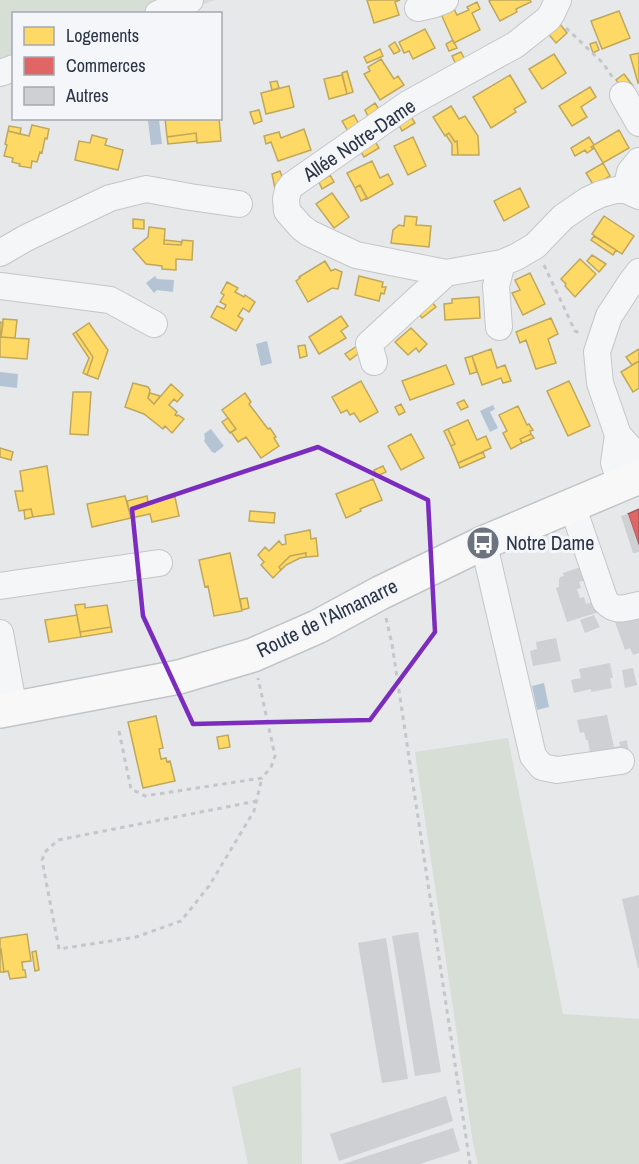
<svg xmlns="http://www.w3.org/2000/svg" width="639" height="1164" viewBox="0 0 639 1164" font-family="'Archivo Narrow',sans-serif">
<style>
.green{fill:#d6ded6}
.water{fill:#b4c4d5}
.homes{fill:#ffd966;stroke:#bfa85c;stroke-width:1.5}
.shops{fill:#e06666;stroke:#aa575c;stroke-width:1.5}
.building{fill:#ced0d3}
.lines{fill:none;stroke-linecap:round;stroke-linejoin:round}
.minor-casing{stroke:#c4c6c8;stroke-width:28}
.major-casing{stroke:#c2c5c8;stroke-width:36}
.path{stroke:#c5c6ca;stroke-width:3;stroke-dasharray:4.5 4.5;stroke-linecap:butt}
.minor{stroke:#f5f6f7;stroke-width:26}
.major{stroke:#f8f8f8;stroke-width:33}
.marked{fill:none;stroke:#7b2cbf;stroke-width:4.5;stroke-linejoin:round}
.labels{text-anchor:middle;stroke-width:6;stroke-linejoin:round;paint-order:stroke}
.street-label{font-size:20px;fill:#2b3445;stroke:#f4f6f9}
.poi-label{font-size:20px;fill:#2b3445;stroke:#f4f6f9;text-anchor:start}
</style>
<rect width="100%" height="100%" fill="#e6e8ea"/>
<path class="green" d="M 0,0 L 215,0 L 178,13 L 14,14 L 13,56 L 0,60 Z
M 508,738 L 563,1014 L 639,1019 L 639,1164 L 478,1164 L 473,1143 L 415,752 Z
M 301,1067 L 302,1164 L 248,1164 L 232,1087 Z"/>
<path class="water" d="M 159,120 L 162,144 L 151,145 L 148,121 Z
M 155,276 L 157,279 L 174,280 L 173,292 L 157,290 L 154,293 L 146,283 Z
M 267,341 L 272,363 L 261,366 L 256,344 Z
M 0,372 L 18,374 L 17,388 L 0,386 Z
M 493,405 L 495,409 L 490,412 L 498,428 L 490,432 L 480,411 Z
M 211,429 L 224,446 L 215,453 L 212,452 L 204,441 L 205,438 L 204,434 Z
M 544,683 L 549,707 L 537,710 L 532,686 Z"/>
<path class="homes" d="M 367,0 L 400,0 L 395,2 L 399,15 L 374,23 Z
M 491,0 L 530,0 L 531,2 L 516,9 L 517,12 L 500,21 L 489,1 Z
M 477,2 L 480,9 L 472,13 L 480,30 L 454,43 L 441,14 L 454,9 L 457,15 L 469,10 L 467,7 Z
M 619,11 L 630,38 L 602,49 L 591,21 Z
M 559,23 L 567,33 L 556,43 L 545,30 Z
M 425,29 L 435,48 L 413,59 L 409,51 L 404,53 L 399,42 Z
M 453,40 L 457,48 L 449,51 L 446,44 Z
M 395,42 L 400,51 L 394,54 L 389,46 Z
M 596,42 L 599,50 L 593,53 L 590,44 Z
M 380,49 L 383,56 L 367,63 L 364,57 Z
M 461,52 L 467,64 L 458,69 L 452,56 Z
M 639,53 L 639,82 L 638,83 L 630,55 Z
M 554,54 L 566,73 L 542,89 L 529,69 Z
M 381,59 L 394,79 L 398,76 L 404,85 L 380,100 L 364,74 L 370,71 L 368,67 Z
M 347,71 L 353,92 L 347,94 L 342,73 Z
M 624,74 L 633,86 L 624,90 L 616,80 Z
M 342,75 L 347,94 L 329,99 L 324,79 Z
M 510,75 L 526,102 L 514,109 L 516,112 L 491,128 L 473,97 Z
M 277,81 L 279,88 L 272,90 L 270,82 Z
M 289,86 L 294,107 L 266,114 L 261,93 Z
M 590,87 L 596,97 L 581,107 L 587,117 L 572,126 L 559,106 Z
M 375,103 L 381,113 L 370,120 L 365,110 Z
M 451,106 L 459,119 L 465,116 L 478,136 L 479,155 L 458,155 L 457,141 L 455,142 L 449,133 L 445,136 L 433,117 Z
M 259,110 L 262,121 L 254,124 L 250,112 Z
M 354,115 L 360,126 L 349,133 L 342,121 Z
M 410,115 L 415,123 L 402,131 L 398,123 Z
M 165,118 L 219,118 L 221,141 L 197,143 L 196,133 L 167,137 Z
M 32,125 L 49,129 L 47,139 L 45,138 L 42,153 L 40,152 L 37,162 L 32,161 L 31,168 L 19,166 L 20,164 L 12,162 L 13,158 L 4,156 L 7,145 L 5,144 L 8,131 L 29,136 Z
M 9,126 L 21,128 L 20,134 L 8,131 Z
M 304,129 L 311,150 L 278,161 L 271,142 L 266,144 L 264,136 L 279,132 L 281,138 Z
M 619,130 L 629,148 L 603,163 L 593,146 L 591,147 L 593,149 L 587,153 L 585,150 L 575,156 L 571,148 L 589,137 L 594,145 Z
M 196,133 L 197,141 L 168,144 L 167,137 Z
M 449,133 L 455,142 L 457,141 L 458,155 L 452,155 L 452,144 L 446,135 Z
M 92,135 L 107,139 L 105,145 L 123,150 L 118,170 L 75,160 L 79,141 L 90,143 Z
M 413,137 L 426,166 L 408,175 L 394,146 Z
M 373,138 L 379,148 L 364,157 L 359,149 Z
M 372,161 L 380,178 L 388,174 L 393,184 L 367,199 L 360,185 L 355,188 L 347,173 Z
M 603,163 L 610,176 L 594,186 L 586,173 Z
M 280,171 L 284,182 L 275,189 L 272,174 Z
M 330,175 L 334,182 L 322,189 L 319,182 Z
M 360,185 L 367,198 L 361,201 L 355,188 Z
M 520,188 L 529,207 L 504,221 L 494,201 Z
M 332,193 L 349,217 L 334,228 L 316,204 Z
M 405,216 L 417,217 L 416,225 L 431,226 L 429,247 L 391,243 L 393,230 L 399,225 L 404,226 Z
M 604,216 L 634,236 L 622,254 L 592,234 Z
M 133,219 L 144,220 L 144,229 L 133,228 Z
M 149,227 L 165,229 L 164,244 L 181,245 L 182,240 L 193,241 L 192,260 L 176,259 L 176,270 L 162,269 L 162,266 L 146,264 L 133,249 L 148,237 Z
M 594,236 L 616,250 L 613,255 L 591,240 Z
M 164,240 L 182,242 L 181,245 L 164,244 Z
M 592,255 L 606,264 L 599,272 L 587,261 Z
M 580,259 L 596,274 L 575,297 L 565,286 L 566,284 L 561,279 Z
M 325,261 L 331,271 L 335,269 L 342,272 L 338,289 L 332,288 L 308,302 L 296,281 L 300,278 L 299,277 Z
M 530,273 L 545,304 L 523,315 L 512,293 L 520,290 L 515,280 Z
M 359,276 L 383,282 L 382,287 L 386,287 L 384,294 L 381,293 L 379,301 L 355,295 Z
M 227,282 L 238,288 L 235,292 L 244,297 L 245,295 L 255,302 L 249,312 L 243,308 L 238,316 L 243,319 L 236,331 L 211,317 L 217,306 L 224,309 L 226,305 L 220,302 L 224,295 L 221,293 Z
M 479,297 L 480,318 L 445,320 L 444,304 L 452,303 L 452,299 Z
M 429,299 L 436,307 L 422,318 L 416,310 Z
M 341,316 L 348,326 L 341,331 L 346,338 L 319,354 L 309,337 Z
M 551,318 L 558,334 L 548,339 L 556,363 L 536,369 L 526,340 L 520,343 L 516,332 Z
M 3,319 L 17,320 L 15,338 L 1,337 Z
M 0,322 L 3,323 L 1,337 L 29,339 L 27,359 L 0,357 Z
M 89,323 L 108,350 L 98,379 L 87,375 L 93,357 L 76,332 Z
M 411,328 L 427,344 L 419,352 L 416,348 L 408,355 L 395,342 Z
M 76,332 L 93,357 L 87,375 L 83,373 L 89,358 L 73,334 Z
M 305,345 L 307,356 L 300,358 L 298,346 Z
M 357,346 L 360,352 L 350,360 L 345,354 Z
M 491,349 L 497,368 L 505,365 L 511,381 L 503,383 L 501,378 L 482,385 L 472,356 Z
M 639,349 L 639,361 L 632,365 L 626,357 Z
M 472,356 L 477,372 L 470,374 L 465,358 Z
M 639,361 L 639,388 L 633,392 L 621,372 Z
M 446,365 L 454,384 L 410,400 L 402,381 Z
M 361,381 L 378,412 L 360,422 L 354,413 L 350,415 L 347,410 L 341,413 L 332,397 Z
M 569,381 L 590,426 L 568,436 L 547,391 Z
M 133,383 L 148,387 L 150,390 L 148,398 L 154,404 L 171,384 L 183,395 L 177,402 L 174,399 L 169,405 L 177,412 L 175,415 L 177,416 L 178,415 L 184,419 L 172,433 L 165,426 L 163,429 L 144,414 L 125,407 Z
M 73,392 L 91,392 L 88,435 L 70,434 Z
M 150,393 L 160,396 L 154,404 L 148,398 Z
M 245,393 L 251,402 L 249,404 L 268,429 L 270,428 L 276,437 L 274,438 L 279,446 L 261,458 L 246,437 L 238,442 L 231,432 L 236,429 L 222,410 Z
M 464,400 L 468,407 L 461,410 L 457,403 Z
M 401,404 L 405,412 L 399,415 L 395,407 Z
M 518,406 L 527,425 L 529,424 L 533,430 L 530,431 L 531,434 L 520,439 L 522,443 L 511,449 L 503,433 L 507,431 L 499,415 Z
M 228,418 L 236,429 L 230,433 L 222,422 Z
M 468,420 L 477,440 L 486,436 L 491,448 L 458,463 L 451,446 L 455,444 L 448,429 Z
M 448,429 L 455,444 L 451,446 L 444,431 Z
M 411,434 L 424,458 L 401,470 L 388,446 Z
M 531,434 L 534,438 L 522,443 L 520,439 Z
M 0,448 L 13,452 L 11,460 L 0,457 Z
M 483,452 L 485,457 L 460,468 L 458,463 Z
M 47,466 L 54,514 L 33,517 L 31,509 L 19,511 L 15,491 L 23,491 L 20,471 Z
M 383,466 L 386,472 L 377,476 L 374,470 Z
M 373,479 L 382,500 L 360,509 L 361,511 L 346,518 L 336,494 Z
M 125,496 L 131,518 L 92,527 L 87,504 Z
M 147,496 L 148,502 L 175,497 L 179,516 L 152,522 L 150,514 L 131,518 L 127,501 Z
M 31,509 L 33,517 L 25,519 L 24,510 Z
M 250,511 L 275,513 L 274,523 L 249,521 Z
M 310,530 L 311,539 L 316,538 L 318,556 L 306,557 L 306,553 L 290,556 L 279,567 L 281,570 L 273,578 L 261,565 L 264,562 L 258,555 L 265,547 L 269,551 L 279,541 L 282,545 L 286,544 L 285,535 Z
M 230,553 L 242,611 L 214,616 L 208,586 L 205,587 L 199,560 Z
M 306,553 L 306,557 L 300,558 L 286,565 L 281,570 L 279,567 L 290,556 Z
M 247,598 L 249,608 L 242,610 L 240,599 Z
M 85,604 L 85,608 L 107,605 L 111,627 L 80,632 L 75,605 Z
M 77,615 L 81,637 L 49,642 L 45,620 Z
M 111,627 L 112,632 L 81,637 L 80,632 Z
M 156,716 L 163,748 L 159,749 L 161,759 L 166,758 L 167,762 L 170,761 L 175,781 L 143,788 L 128,722 Z
M 228,735 L 230,747 L 219,749 L 217,737 Z
M 27,934 L 31,961 L 22,962 L 23,970 L 25,970 L 26,977 L 10,979 L 8,971 L 4,972 L 1,949 L 0,949 L 0,938 Z
M 0,949 L 1,949 L 4,972 L 0,972 Z
M 36,951 L 39,970 L 35,971 L 32,952 Z"/>
<path class="shops" d="M 639,509 L 639,546 L 628,514 Z"/>
<path class="building" d="M 628,514 L 639,546 L 639,552 L 633,553 L 621,516 Z
M 581,567 L 585,580 L 579,582 L 581,588 L 577,589 L 580,598 L 584,597 L 586,604 L 599,600 L 602,611 L 567,622 L 556,588 L 559,587 L 559,580 L 560,577 L 564,576 L 563,573 Z
M 594,615 L 600,627 L 585,633 L 580,620 Z
M 639,616 L 639,653 L 633,655 L 630,648 L 625,650 L 614,619 Z
M 556,638 L 561,661 L 533,666 L 530,651 L 537,649 L 536,642 Z
M 610,663 L 613,678 L 610,678 L 612,688 L 591,692 L 591,689 L 574,693 L 571,680 L 581,678 L 579,669 Z
M 633,668 L 637,685 L 625,688 L 622,670 Z
M 607,715 L 614,747 L 620,746 L 619,742 L 627,740 L 629,753 L 591,760 L 588,740 L 586,740 L 584,732 L 580,733 L 577,720 Z
M 639,895 L 639,968 L 638,968 L 622,899 Z
M 418,932 L 441,1072 L 415,1076 L 392,936 Z
M 386,938 L 408,1079 L 382,1083 L 358,943 Z
M 446,1096 L 453,1121 L 339,1161 L 330,1134 Z
M 453,1128 L 460,1151 L 420,1164 L 343,1164 Z"/>
<g class="lines">
<g class="minor-casing">
<path id="minor" d="M 558,0 L 552,13 L 548,19 L 515,45 L 408,104 L 292,185 L 288,190 L 286,199 L 287,211 L 301,227 L 309,233 L 356,255 L 446,273 L 502,263 L 516,257 L 535,246 L 563,217 L 588,200 L 601,194 L 616,190 L 626,190 L 639,196
M 418,8 L 435,4 L 445,0
M 158,14 L 190,0
M 0,73 L 14,68
M 623,95 L 639,123
M 626,190 L 630,172 L 639,161
M 0,253 L 26,238 L 110,198 L 146,189 L 190,197 L 239,204
M 639,272 L 632,281 L 609,316 L 597,352 L 600,383 L 618,435 L 637,456 L 639,460
M 0,286 L 110,300 L 154,324
M 499,327 L 496,286 L 502,263
M 374,362 L 369,344 L 446,273
M 618,435 L 614,463 L 622,484
M 572,505 L 605,601 C 616,613 624,608 639,605
M 480,544 L 487,558 L 533,756 L 542,767 L 557,770 L 621,761
M 0,586 L 159,563
M 0,633 L 14,709"/>
</g>
<g class="major-casing">
<path id="major" d="M 0,711 L 179,677 L 253,655 L 317,627 L 380,593 L 483,543 L 639,477"/>
</g>
<path class="path" d="M 566,28 L 603,63 L 613,78
M 544,265 L 575,331 L 582,334
M 386,618 L 392,644 L 470,1164
M 119,731 L 131,789 L 145,796 L 262,778 L 271,767 L 275,756 L 258,678
M 257,801 L 58,840 L 46,851 L 42,860 L 59,949 L 136,937 L 181,921 L 209,886 L 254,811 L 262,778"/>
<use href="#minor" class="minor"/>
<use href="#major" class="major"/>
</g>
<path class="marked" d="M 318,447 L 428,500 L 435,632 L 370,720 L 193,724 L 143,616 L 132,509 Z"/>
<defs>
<g id="bus-disc" transform="scale(1.725)"><circle r="9.5" fill="#6c737f" stroke="#f4f6f9"/><path d="M-5-6H5V4H4V6H2V4H-2V6H-4V4H-5ZM-3.5-4V0h7V-4ZM-3.5 1.2v1.5H-2V1.2ZM2 1.2v1.5H3.5V1.2Z" fill="#fff"/></g>
</defs>
<g fill-rule="evenodd">
<use href="#bus-disc" x="483" y="543"/>
</g>
<g class="labels">
<g class="street-label">
<text transform="translate(359 140) rotate(-34)" y="7">Allée Notre-Dame</text>
<text transform="translate(327 618) rotate(-26)" y="7">Route de l'Almanarre</text>
</g>
<g class="poi-label">
<text x="506" y="550">Notre Dame</text>
</g>
</g>
<rect x="12" y="12" width="210" height="108" fill="#f4f6f9" stroke="#a4a8b1" stroke-width="1.5"/>
<rect x="24" y="27" width="30" height="18" fill="#ffd966" stroke="#a4a8b1" stroke-width="1.5"/>
<text x="66" y="42" font-size="18" fill="#2b3445">Logements</text>
<rect x="24" y="57" width="30" height="18" fill="#e06666" stroke="#a4a8b1" stroke-width="1.5"/>
<text x="66" y="72" font-size="18" fill="#2b3445">Commerces</text>
<rect x="24" y="87" width="30" height="18" fill="#ced0d3" stroke="#a4a8b1" stroke-width="1.5"/>
<text x="66" y="102" font-size="18" fill="#2b3445">Autres</text>
</svg>
